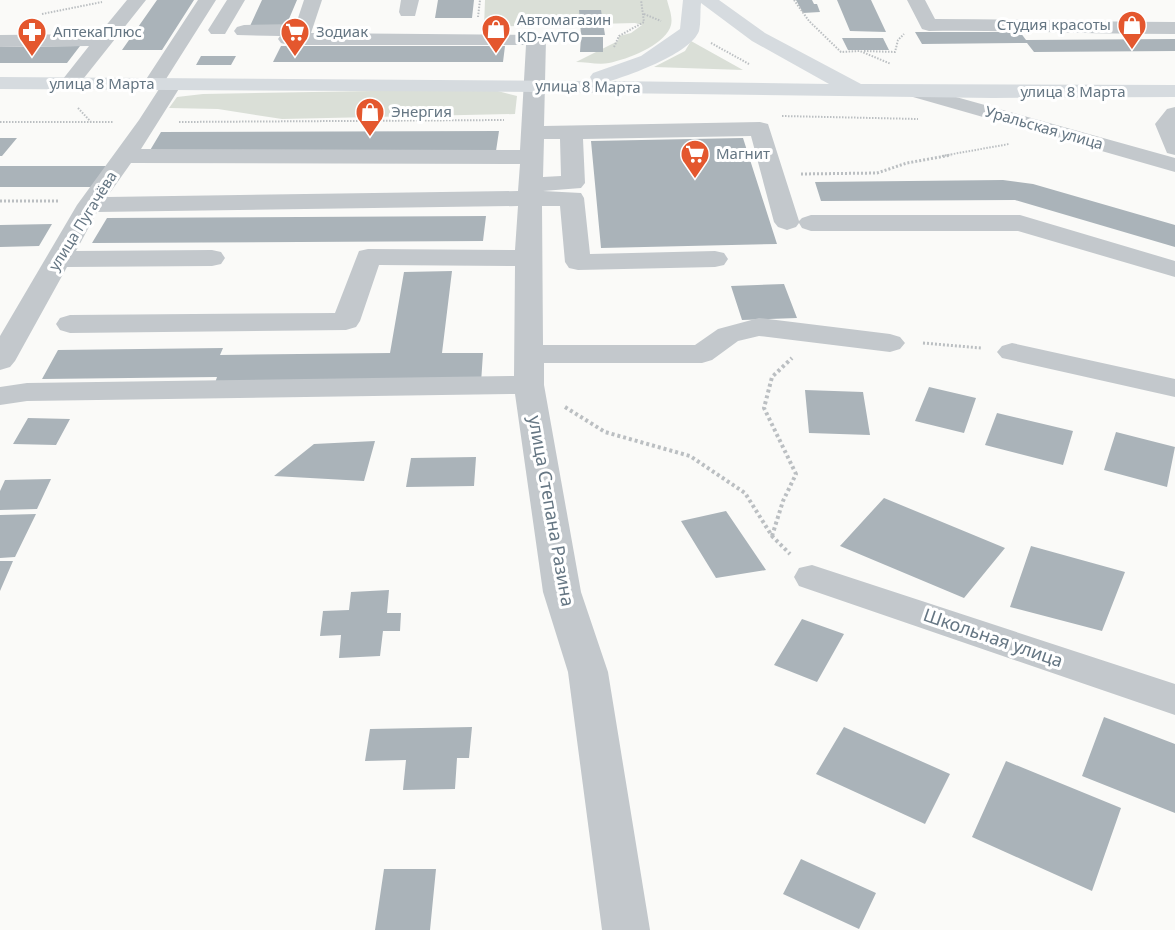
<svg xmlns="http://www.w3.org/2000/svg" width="1175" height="930" viewBox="0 0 1175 930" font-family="'Noto Sans',sans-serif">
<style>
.green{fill:#dadfd7}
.building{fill:#aab3b9}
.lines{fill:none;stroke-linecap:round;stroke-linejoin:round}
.path-far2{stroke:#bbbfc2;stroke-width:2;stroke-dasharray:1.5 1.5;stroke-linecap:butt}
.path-far1{stroke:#bbbfc2;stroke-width:3;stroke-dasharray:2 2;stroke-linecap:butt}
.path{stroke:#bbbfc2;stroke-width:4;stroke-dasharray:3 3;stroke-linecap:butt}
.minor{fill:#c3c8cc;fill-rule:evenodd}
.major{fill:#d6dbdf;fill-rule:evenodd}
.labels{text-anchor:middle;stroke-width:6;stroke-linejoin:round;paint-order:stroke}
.far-poi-label{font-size:15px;fill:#657683;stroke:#fff;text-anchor:start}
.far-street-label{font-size:15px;fill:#657683;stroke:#fff}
.street-label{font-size:18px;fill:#657683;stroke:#fff}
</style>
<rect width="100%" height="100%" fill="#fafaf8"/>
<path class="green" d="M 485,0 L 667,0 C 669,8 674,19 670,28 C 662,46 628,59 609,63 C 599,65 586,62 576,62 L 618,41 L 619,36 L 631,33 L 642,25 L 635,23 L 484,27 Z
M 691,41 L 743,70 L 654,67 L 685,51 Z
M 490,89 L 517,96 L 515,114 L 282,119 L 218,109 L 169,108 L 177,97 L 203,94 Z"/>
<path class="building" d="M 157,0 L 194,0 L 162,50 L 122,50 Z
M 262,0 L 297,0 L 286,26 L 250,26 Z
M 438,0 L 474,0 L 472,18 L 435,18 Z
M 796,0 L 812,0 L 814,4 L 817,4 L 820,12 L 803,13 Z
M 837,0 L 871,0 L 886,32 L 850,31 Z
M 579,10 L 601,10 L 605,35 L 581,35 Z
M 915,32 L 1020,32 L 1026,40 L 1175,39 L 1175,51 L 1034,52 L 1027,43 L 922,44 Z
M 581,37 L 603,37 L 603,52 L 580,52 Z
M 842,38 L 883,38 L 889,50 L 848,50 Z
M 80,46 L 67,63 L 0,63 L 0,47 Z
M 281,46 L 505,46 L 503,62 L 273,62 Z
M 201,56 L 236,56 L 231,65 L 196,65 Z
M 499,131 L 496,151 L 149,152 L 161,132 Z
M 0,138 L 17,138 L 2,156 L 0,156 Z
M 743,138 L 777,244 L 601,248 L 591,141 Z
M 0,166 L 108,166 L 95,187 L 0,187 Z
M 1003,180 L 1033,184 L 1175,225 L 1175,247 L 1015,200 L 821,201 L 815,182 Z
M 486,216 L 483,241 L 92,243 L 107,218 Z
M 52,224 L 39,246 L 0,247 L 0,225 Z
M 452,271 L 442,353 L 483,353 L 481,383 L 214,386 L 217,377 L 42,379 L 58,350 L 223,348 L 220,355 L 390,353 L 404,272 Z
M 784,284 L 797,318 L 742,320 L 731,286 Z
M 929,387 L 976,398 L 964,433 L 915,421 Z
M 805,390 L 863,392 L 870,435 L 809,433 Z
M 997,413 L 1073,431 L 1063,465 L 985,445 Z
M 28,418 L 70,419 L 56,445 L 13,444 Z
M 1116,432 L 1175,447 L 1167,487 L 1104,470 Z
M 375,441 L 364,481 L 274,476 L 314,444 Z
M 476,457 L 474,486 L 406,487 L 411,458 Z
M 51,479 L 37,509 L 0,510 L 0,491 L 5,480 Z
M 884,498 L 1005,548 L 964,598 L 840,546 Z
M 726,511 L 766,570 L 716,578 L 681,521 Z
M 36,514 L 15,557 L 0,558 L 0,515 Z
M 1031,546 L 1125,572 L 1102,631 L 1010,607 Z
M 0,561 L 13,561 L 0,591 Z
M 389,590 L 387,613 L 401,613 L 400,631 L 383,631 L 380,656 L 339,658 L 341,635 L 320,636 L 323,611 L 349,610 L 351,592 Z
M 802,619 L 844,634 L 817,682 L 774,665 Z
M 1104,717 L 1175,744 L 1175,813 L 1082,776 Z
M 472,727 L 469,758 L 457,758 L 455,789 L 403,790 L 406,760 L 365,761 L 370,729 Z
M 844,727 L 950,774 L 925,824 L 816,774 Z
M 1006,761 L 1121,808 L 1092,891 L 972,837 Z
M 801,859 L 876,893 L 859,929 L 783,894 Z
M 384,869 L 436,869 L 430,930 L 375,930 Z"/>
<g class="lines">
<path class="path-far2" d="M 794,0 L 809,21 L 841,52 L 860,51 L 891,64
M 42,14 L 102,2
M 644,14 L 661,21
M 478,17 L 480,0
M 711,43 L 749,64
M 614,47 L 619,36 L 644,22 L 641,0
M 864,51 L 895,52 L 898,40 L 904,34
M 78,108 L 91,122
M 782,116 L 918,119
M 0,122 L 114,122
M 179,122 L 504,120
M 942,156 L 1009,144"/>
<path class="path-far1" d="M 801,174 L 877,173 L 907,163 L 951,155
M 0,201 L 59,201
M 923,343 L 981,348"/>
<path class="path" d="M 565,407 L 605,432 L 690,456 L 745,493 L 772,536 L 790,554
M 772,536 L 783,501 L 796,474 L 764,408 L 772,377 L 792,358"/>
<path class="minor" d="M 127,0 L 146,0 L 76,88 L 69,90 L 62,88 L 59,84 L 89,46 L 0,47 L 0,35 L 99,34 Z
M 198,0 L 216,0 L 166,79 L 179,80 L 182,84 L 141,149 L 520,150 L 526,45 L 288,45 L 281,43 L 278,39 L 280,36 L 237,35 L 234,31 L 237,27 L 244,25 L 296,24 L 304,0 L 322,0 L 311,33 L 543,35 L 546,39 L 544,126 L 760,122 L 768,124 L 799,221 L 802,218 L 811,215 L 1020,215 L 1175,261 L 1175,277 L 1018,231 L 811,231 L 802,228 L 799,223 L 796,227 L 787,230 L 778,227 L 774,222 L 751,136 L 583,139 L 585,183 L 581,188 L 543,191 L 581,193 L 584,198 L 590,254 L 715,251 L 724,253 L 728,259 L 724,265 L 715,267 L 578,270 L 569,268 L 565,262 L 560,206 L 542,206 L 543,345 L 695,345 L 718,329 L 759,318 L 890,334 L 900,337 L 905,343 L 900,349 L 890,352 L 759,336 L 738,341 L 712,360 L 702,363 L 544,363 L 544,385 L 581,592 L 608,672 L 650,930 L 602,930 L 568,672 L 543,592 L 515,394 L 27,401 L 0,405 L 0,387 L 27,383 L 514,376 L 515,266 L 379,265 L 360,321 L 356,327 L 346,330 L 70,333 L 60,330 L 56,324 L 60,318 L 70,315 L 335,313 L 359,251 L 368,249 L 515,250 L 518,206 L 97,212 L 76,251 L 212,250 L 221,252 L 225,258 L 221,264 L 212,266 L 67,267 L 15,361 L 10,367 L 0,370 L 0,336 L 77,205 L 139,120 L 159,89 L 146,88 L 143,84 ZM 544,139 L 560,139 L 561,176 L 543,177 ZM 131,163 L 520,164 L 518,191 L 107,197 Z
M 227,0 L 245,0 L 225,34 L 211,34 L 208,30 Z
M 401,0 L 419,0 L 415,16 L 401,16 L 399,12 Z
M 907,0 L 925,0 L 935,19 C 1016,19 1095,22 1175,22 L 1175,34 C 1093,34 1011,30 929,31 L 922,29 Z
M 913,85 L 1175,158 L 1175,172 L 906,95 L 902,91 L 906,87 Z
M 1175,107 L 1175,155 L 1167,153 L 1155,124 L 1167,109 Z
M 1012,343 L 1175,379 L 1175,397 L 1002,358 L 997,352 L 1002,346 Z
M 812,565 L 1175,684 L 1175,715 L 799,586 L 794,577 L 799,568 Z"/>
<path class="major" d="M 683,0 L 719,0 L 765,33 L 861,84 L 1175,85 L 1175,97 L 993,98 L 533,92 L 0,89 L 0,77 L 592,81 L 590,77 L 593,73 L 641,56 L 680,29 ZM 701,3 L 752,41 L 829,84 L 610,81 C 631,75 691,53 699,31 C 701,23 700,11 701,3 Z"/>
</g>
<defs>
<g id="shop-pin" transform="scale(1.5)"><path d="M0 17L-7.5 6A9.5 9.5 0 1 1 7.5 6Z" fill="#e4572e" stroke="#fff"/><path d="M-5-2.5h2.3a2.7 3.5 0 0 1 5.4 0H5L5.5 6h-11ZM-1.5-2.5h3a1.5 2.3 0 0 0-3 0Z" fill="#fff"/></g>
<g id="pharmacy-pin" transform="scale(1.5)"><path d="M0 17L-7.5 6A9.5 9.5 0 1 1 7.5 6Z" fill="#e4572e" stroke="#fff"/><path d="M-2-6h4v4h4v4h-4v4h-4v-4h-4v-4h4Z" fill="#fff"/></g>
<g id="supermarket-pin" transform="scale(1.5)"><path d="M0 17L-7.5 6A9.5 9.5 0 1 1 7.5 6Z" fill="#e4572e" stroke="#fff"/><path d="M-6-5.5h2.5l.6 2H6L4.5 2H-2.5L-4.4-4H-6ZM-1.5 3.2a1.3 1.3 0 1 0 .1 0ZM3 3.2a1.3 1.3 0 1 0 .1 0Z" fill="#fff"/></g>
</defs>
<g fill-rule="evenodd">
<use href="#shop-pin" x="1132" y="25"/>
<use href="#shop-pin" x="496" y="29"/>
<use href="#pharmacy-pin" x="32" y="32"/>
<use href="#supermarket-pin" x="295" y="32"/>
<use href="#shop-pin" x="370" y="112"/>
<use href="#supermarket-pin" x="695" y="154"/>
</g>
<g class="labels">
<g class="far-poi-label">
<text x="517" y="25">Автомагазин<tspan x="517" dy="17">KD-AVTO</tspan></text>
<text x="1111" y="30" text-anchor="end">Студия красоты</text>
<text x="53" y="37">АптекаПлюс</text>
<text x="316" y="37">Зодиак</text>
<text x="391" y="117">Энергия</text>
<text x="716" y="159">Магнит</text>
</g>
<g class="far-street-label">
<text x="102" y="89">улица 8 Марта</text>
<text transform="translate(588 87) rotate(1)" y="5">улица 8 Марта</text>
<text x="1073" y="97">улица 8 Марта</text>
<text transform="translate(1044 128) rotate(16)" y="5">Уральская улица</text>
<text transform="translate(83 221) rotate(-58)" y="5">улица Пугачёва</text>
</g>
<g class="street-label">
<text transform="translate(551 511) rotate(80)" y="6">улица Степана Разина</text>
<text transform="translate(993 638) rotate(19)" y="6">Школьная улица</text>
</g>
</g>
</svg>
